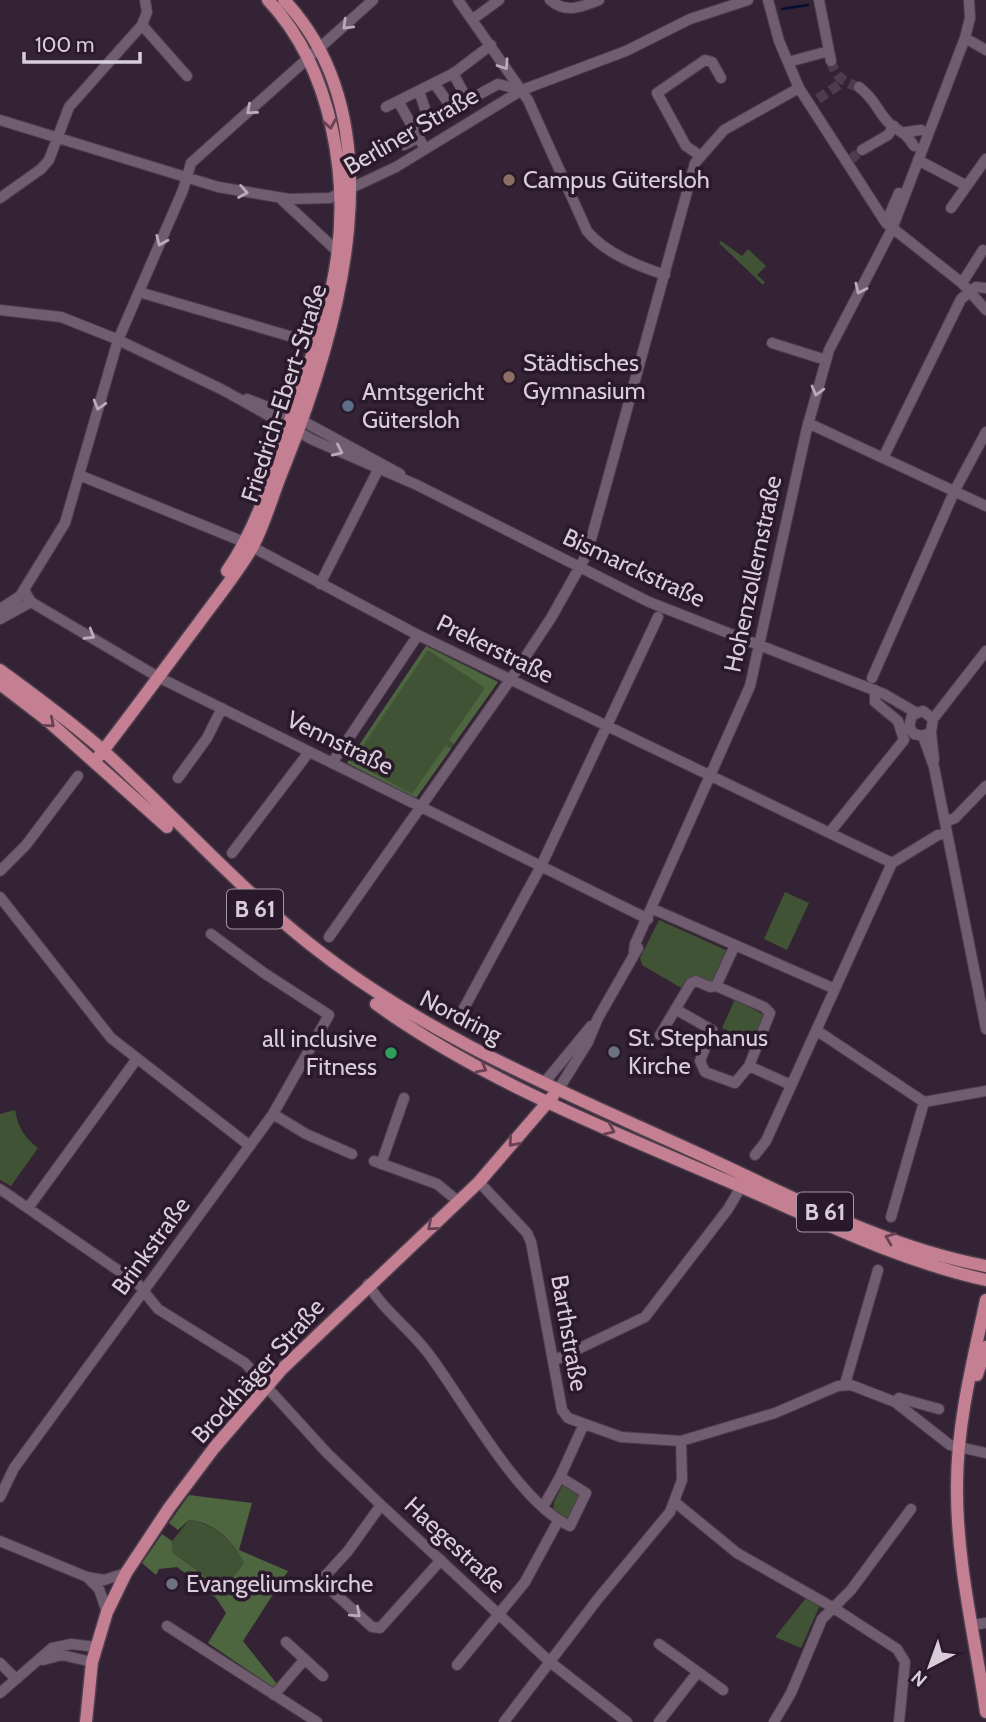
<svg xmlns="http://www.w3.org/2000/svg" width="986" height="1722" viewBox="0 0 986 1722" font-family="Cabin,sans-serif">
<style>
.green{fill:#405335}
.forest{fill:#4d663f}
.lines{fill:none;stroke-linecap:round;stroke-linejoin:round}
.stream{stroke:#020f2e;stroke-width:2.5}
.minor-tunnel{stroke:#4d3c4d;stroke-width:10;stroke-dasharray:10 5;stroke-linecap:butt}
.minor-casing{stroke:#4d3e4c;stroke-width:12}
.major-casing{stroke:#4d3e4c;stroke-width:15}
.minor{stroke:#715d70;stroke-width:10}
.major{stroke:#c47f93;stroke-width:12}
.oneway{stroke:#b9abb9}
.oneway2{stroke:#684254}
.education-dot{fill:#8d6e63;stroke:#2a192a;stroke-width:2.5}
.service-dot{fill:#5c6f8a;stroke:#2a192a;stroke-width:2.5}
.worship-dot{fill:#6b7280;stroke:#2a192a;stroke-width:2.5}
.leisure-dot{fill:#2e9e5b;stroke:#2a192a;stroke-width:2.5}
.labels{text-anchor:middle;stroke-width:7;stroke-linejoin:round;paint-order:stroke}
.shield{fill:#2a192a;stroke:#a497a4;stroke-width:2}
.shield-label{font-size:23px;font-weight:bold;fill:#d8cdd8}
.street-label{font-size:24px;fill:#d8cdd8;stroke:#2a192a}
.poi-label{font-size:24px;fill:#d8cdd8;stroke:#2a192a;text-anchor:start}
</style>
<rect width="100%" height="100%" fill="#342334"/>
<path class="green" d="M 721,241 L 742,256 L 748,249 L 766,266 L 757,275 L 765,282 L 763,285 L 719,243 Z
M 426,646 L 498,682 L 416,798 L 347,763 Z
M 785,892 L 809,903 L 787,950 L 764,939 Z
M 659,920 L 728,951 L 713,981 L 683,989 L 642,965 L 640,958 Z
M 735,999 L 766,1016 L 756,1043 L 722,1028 Z
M 15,1110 C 18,1127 24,1137 38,1148 L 11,1186 L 0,1180 L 0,1114 Z
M 563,1484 L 583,1494 L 571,1522 L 553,1513 L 554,1502 Z
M 189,1520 C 214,1523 233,1541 244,1563 L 227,1586 L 206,1577 L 173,1553 L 172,1541 Z
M 806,1598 L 820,1605 L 801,1648 L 775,1637 Z"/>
<path class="forest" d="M 426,646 L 498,682 L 454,744 L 449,740 L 485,688 L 428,650 L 352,762 L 412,794 L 446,745 L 451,749 L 416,798 L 347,763 Z
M 189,1495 L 252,1503 L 239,1550 L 288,1571 L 243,1641 L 277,1684 L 274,1688 L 208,1643 L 226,1613 L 216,1598 L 194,1584 L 192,1573 L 185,1573 L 177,1567 L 159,1569 L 156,1575 L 142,1563 L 162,1534 L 172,1541 L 173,1553 L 206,1577 L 227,1585 L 244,1563 C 233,1541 214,1522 189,1520 L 178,1530 L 169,1523 Z"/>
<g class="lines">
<path class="stream" d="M 782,9 L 808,5"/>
<path class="minor-tunnel" d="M 831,61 C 836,78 843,82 859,87
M 818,99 L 843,82
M 850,160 L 862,150"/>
<g class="minor-casing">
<path id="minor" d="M 458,0 L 528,100 L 587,231 C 605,253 638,266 665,275
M 550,0 C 566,14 581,7 599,0
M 768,0 L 779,41 L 799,88 L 886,223 L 962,283 L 986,310
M 819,0 L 831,61
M 473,19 L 499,0
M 142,25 L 187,76
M 965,38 L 986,50
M 788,62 L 829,51
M 453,73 L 469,103
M 434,83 L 454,111
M 859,87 C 876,100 877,111 889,123 C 900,133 905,131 914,146
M 419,91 L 429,121
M 398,101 L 425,149
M 386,107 L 454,73 L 491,45
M 0,120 L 218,187 L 289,199 L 330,198 L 396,167 L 522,90 L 626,51 L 690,19 L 748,0
M 414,130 L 498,84 L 521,90
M 906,132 L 921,130
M 404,145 L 418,138
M 862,150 L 888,135 L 894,126
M 699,155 L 686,146 L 657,93 L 705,60 L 712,62 L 721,78
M 918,160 L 967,186
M 0,198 L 41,169 L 49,160 L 69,107 L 142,25 L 147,12 L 145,0
M 281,199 L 337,251
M 951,208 L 986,159
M 887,220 L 899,193
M 962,283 L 983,250
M 139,292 L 320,345
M 0,310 L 61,317 L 114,338 L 221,389 L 313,440 L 417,485 L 649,602 L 884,694 L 915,712
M 772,343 L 826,360
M 247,399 L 301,420 L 400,474
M 808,423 L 986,506
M 883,458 L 961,299 L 976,287 L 986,288
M 79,475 L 239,540 L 418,635 L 892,863
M 320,584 L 380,466
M 24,590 L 31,602 L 158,677 L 648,919
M 0,609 L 20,596 L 65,523 L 118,340 L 183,190 L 191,163 L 373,0
M 0,619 L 31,602
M 872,678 L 955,490 L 986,432
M 933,719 L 986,651
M 931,732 L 923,736 L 914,734 L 909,727 L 912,715 L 923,711 L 933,719 L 931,732 L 934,760
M 923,736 L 934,767 L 986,1029
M 332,763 L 418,635
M 178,778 L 207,738 L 222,708
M 945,822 L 955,818 L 986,786
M 830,832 L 904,740 L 898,721 L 875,702 L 875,690
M 232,853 L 309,752
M 0,871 L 26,845 L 78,776
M 0,897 L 111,1038 L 250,1146
M 653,909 L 835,989
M 329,937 L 510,680 L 551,618 L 587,554 L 695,163 L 724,130 L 799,88
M 634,951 L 635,944 L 750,686 L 807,428 L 829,350 L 892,229 L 965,38 L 970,18 L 969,0
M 716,986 L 735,945
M 677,1010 L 712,1030 L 700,1061 L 705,1072 L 735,1083 L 749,1066
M 457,1021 L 541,866 L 658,617
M 816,1030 L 924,1102 L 986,1091
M 660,1035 L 691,983 L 696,981 L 710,987 L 716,986 L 764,1007 L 770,1013 L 749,1066 L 791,1085
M 544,1083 L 591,1026
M 558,1090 L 588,1042 L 598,1018 L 638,948
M 273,1114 L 306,1134 L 352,1154
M 755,1155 L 766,1141 L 892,863 L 938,835 L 947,833
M 374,1161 L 437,1184 L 459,1202
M 381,1164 L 404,1098
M 479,1182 L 527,1233 L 531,1242 L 562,1410 L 568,1418 L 621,1437 L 681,1441 L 775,1413 L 838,1386 L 851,1385 L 895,1402 L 950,1445 L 986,1453
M 0,1189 L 138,1284 L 158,1309 L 245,1363 L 327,1453 L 381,1505 L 550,1662 L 627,1722
M 28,1208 L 136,1060
M 891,1217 L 924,1102
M 368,1284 C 383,1310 410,1329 428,1353 C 463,1399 519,1504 570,1526 L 586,1493 L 560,1477
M 553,1361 L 645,1317 L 728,1209 L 741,1187
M 845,1384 L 878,1270
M 895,1402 L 899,1398 L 939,1409
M 0,1497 L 14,1468 L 273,1114 L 329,1015 L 264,973 L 211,934
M 676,1503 L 737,1553 L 832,1607 L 897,1649 L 905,1662 L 899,1722
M 381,1505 L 348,1551 L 326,1575 L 325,1584 L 331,1590 L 372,1627 L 380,1628 L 441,1560
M 543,1507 L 560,1477 L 584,1424
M 0,1541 L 87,1577 L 104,1580 L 126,1573
M 87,1577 L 99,1589 L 107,1612
M 973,1625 L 986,1623
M 167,1626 L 317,1722
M 286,1642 L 323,1676
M 659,1644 L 723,1690
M 43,1660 L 62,1655 L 92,1662
M 0,1663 L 16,1679
M 457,1665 L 525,1582 L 558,1521
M 0,1693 L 52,1648 L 71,1644 L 96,1647
M 274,1695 L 305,1659
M 504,1722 L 597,1600 L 670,1512 L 682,1480 L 681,1441
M 659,1722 L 697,1673
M 774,1722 L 791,1693 L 822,1619 L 851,1590 L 911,1509"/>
</g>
<g class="major-casing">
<path id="major" d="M 227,571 C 259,525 275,467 292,414 C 307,367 327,319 335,270 C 351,180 332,68 268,0
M 0,670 C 33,694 66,718 97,745 C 170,811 234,884 311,945 C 427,1037 564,1092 697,1153 C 791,1196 884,1247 986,1266
M 0,684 L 47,720 L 167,827
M 99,756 C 133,712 165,668 198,624 C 216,599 237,574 253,546 C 266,521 273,493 284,467 C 339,330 400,123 284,0
M 376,1004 C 483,1081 609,1130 730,1182 C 814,1218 896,1260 986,1280
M 986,1300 C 973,1361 957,1423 957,1485 C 956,1560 975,1638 986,1712
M 977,1375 L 986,1347
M 86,1722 L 92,1662 L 107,1612 L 126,1573 L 169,1508 L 214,1448 L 281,1370 L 479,1182 L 553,1096"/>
</g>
<use href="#minor" class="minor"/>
<use href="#major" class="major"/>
</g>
<defs><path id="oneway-chevron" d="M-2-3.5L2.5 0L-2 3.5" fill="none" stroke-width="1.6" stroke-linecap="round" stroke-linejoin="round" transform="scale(1.75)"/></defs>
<g class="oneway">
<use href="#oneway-chevron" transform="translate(347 25) rotate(136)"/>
<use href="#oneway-chevron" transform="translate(504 65) rotate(56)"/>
<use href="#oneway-chevron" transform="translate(251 110) rotate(139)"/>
<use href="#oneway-chevron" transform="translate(243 192) rotate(10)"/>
<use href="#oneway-chevron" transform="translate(161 241) rotate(114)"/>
<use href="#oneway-chevron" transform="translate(860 289) rotate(115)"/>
<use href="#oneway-chevron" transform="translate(817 391) rotate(105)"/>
<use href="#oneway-chevron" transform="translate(99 405) rotate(106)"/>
<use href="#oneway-chevron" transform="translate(338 451) rotate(25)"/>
<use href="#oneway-chevron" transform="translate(90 635) rotate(31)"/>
<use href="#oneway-chevron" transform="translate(356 1613) rotate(42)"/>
</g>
<g class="oneway2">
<use href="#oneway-chevron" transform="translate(330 124) rotate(80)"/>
<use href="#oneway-chevron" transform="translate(50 723) rotate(40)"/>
<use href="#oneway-chevron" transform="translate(482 1068) rotate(28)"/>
<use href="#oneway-chevron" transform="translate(610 1130) rotate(24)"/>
<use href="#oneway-chevron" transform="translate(513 1142) rotate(131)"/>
<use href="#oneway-chevron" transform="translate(432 1226) rotate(139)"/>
<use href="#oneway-chevron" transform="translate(890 1238) rotate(-158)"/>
</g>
<g class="education-dot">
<circle cx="509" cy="180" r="7"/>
<circle cx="509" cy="377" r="7"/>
</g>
<circle class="service-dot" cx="348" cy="406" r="7"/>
<g class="worship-dot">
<circle cx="614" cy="1052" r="7"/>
<circle cx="172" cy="1584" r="7"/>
</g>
<circle class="leisure-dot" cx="391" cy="1053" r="7"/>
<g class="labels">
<g class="shield">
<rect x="227" y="889.5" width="56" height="39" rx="5"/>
<rect x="797" y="1192.5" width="56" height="39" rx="5"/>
</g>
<g class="shield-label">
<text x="255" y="917">B 61</text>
<text x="825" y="1220">B 61</text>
</g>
<g class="street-label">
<text transform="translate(411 131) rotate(-30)" y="8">Berliner Straße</text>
<text transform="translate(284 393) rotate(-72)" y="8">Friedrich-Ebert-Straße</text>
<text transform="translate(634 568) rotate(25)" y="8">Bismarckstraße</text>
<text transform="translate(753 574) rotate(-78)" y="8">Hohenzollernstraße</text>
<text transform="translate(495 649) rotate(26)" y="8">Prekerstraße</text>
<text transform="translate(340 743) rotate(26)" y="8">Vennstraße</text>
<text transform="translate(461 1017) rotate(27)" y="8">Nordring</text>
<text transform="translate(151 1246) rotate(-54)" y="8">Brinkstraße</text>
<text transform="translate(569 1333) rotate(80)" y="8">Barthstraße</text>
<text transform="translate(258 1371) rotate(-48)" y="8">Brockhäger Straße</text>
<text transform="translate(455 1545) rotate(43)" y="8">Haegestraße</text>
</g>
<g class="poi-label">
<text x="523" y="188">Campus Gütersloh</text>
<text x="523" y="371">Städtisches<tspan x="523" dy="28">Gymnasium</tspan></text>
<text x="362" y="400">Amtsgericht<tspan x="362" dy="28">Gütersloh</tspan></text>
<text x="628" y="1046">St. Stephanus<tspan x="628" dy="28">Kirche</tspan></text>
<text x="377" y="1047" text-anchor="end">all inclusive<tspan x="377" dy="28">Fitness</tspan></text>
<text x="186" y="1592">Evangeliumskirche</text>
</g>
</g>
<g transform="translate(930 1666) rotate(221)" stroke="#2a192a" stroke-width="5" paint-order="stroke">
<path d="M0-5L12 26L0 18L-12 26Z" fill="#d8cdd8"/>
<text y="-10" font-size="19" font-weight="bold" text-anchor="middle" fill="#d8cdd8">N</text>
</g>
<path d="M24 52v10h116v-10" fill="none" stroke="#d8cdd8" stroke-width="3.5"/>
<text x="35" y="52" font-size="21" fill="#d8cdd8" stroke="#2a192a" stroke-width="5" paint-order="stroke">100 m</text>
</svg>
